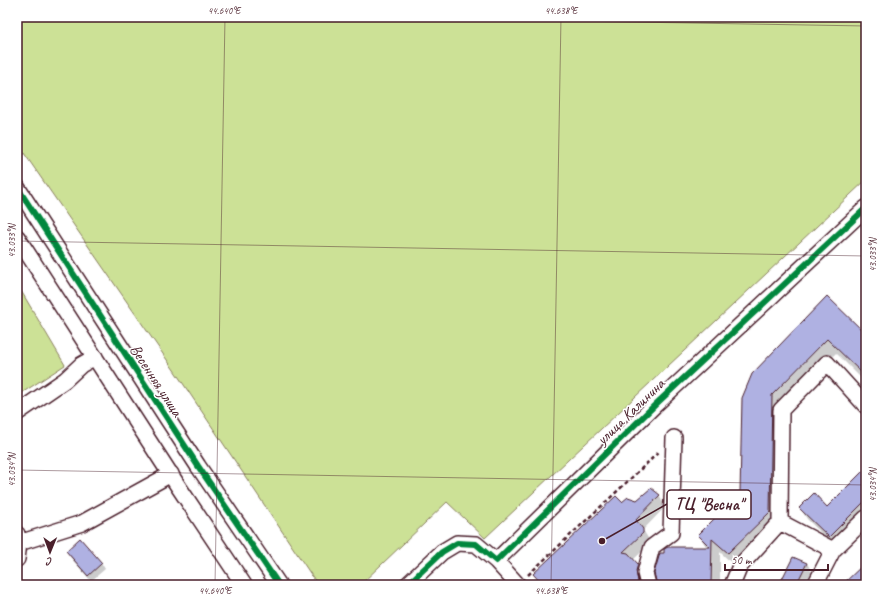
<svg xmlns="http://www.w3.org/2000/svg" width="883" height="602" viewBox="0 0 883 602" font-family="Caveat,sans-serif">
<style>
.green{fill:#cce196;stroke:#8b8060}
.shadow{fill:#0003}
.building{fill:#afb1e2;stroke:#4a1f2b}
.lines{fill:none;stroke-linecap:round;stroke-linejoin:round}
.minor-casing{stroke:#4a1f2b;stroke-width:18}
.path{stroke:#4a1f2b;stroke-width:2.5;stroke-dasharray:4 3;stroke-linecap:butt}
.minor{stroke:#fff;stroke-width:15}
.cycleway-casing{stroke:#fff;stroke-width:8}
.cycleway{stroke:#00873e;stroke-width:6}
.ticks{fill:none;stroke:#4a1f2b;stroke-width:1;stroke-opacity:0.45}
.labels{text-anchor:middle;stroke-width:3;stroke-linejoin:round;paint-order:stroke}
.street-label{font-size:16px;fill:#4a1f2b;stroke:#fff}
.leader{fill:none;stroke:#4a1f2b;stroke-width:1.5}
.callout-dot{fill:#4a1f2b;stroke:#fff;stroke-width:1.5}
.callout{fill:#fff;stroke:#4a1f2b;stroke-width:1.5}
.callout-label{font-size:17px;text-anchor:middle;font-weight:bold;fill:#4a1f2b}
.neatline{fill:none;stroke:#4a1f2b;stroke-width:1.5}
.ticks-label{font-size:10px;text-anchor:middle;fill:#4a1f2b}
</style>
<rect width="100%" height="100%" fill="#fff"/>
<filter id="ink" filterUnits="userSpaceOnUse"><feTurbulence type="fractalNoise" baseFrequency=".025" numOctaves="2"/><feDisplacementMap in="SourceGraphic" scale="8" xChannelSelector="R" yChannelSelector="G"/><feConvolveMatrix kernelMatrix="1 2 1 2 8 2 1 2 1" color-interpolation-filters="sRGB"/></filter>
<g filter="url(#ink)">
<path class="green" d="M 17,17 L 866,17 L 866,180 L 485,538 L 447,502 L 360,585 L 318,585 L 174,370 L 17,143 Z
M 17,284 L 65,365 L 17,396 Z"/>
<path class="shadow" d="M 827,297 L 866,336 L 866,383 L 836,353 L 780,411 L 778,527 L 737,568 L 720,552 L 720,585 L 657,585 L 707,548 L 699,535 L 741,493 L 743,399 Z
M 866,470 L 866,518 L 836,548 L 807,519 L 800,508 L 827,508 Z
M 659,495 L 665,507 L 643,530 L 651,543 L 633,560 L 644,577 L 642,585 L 541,585 L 534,574 L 622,503 L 637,501 Z
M 80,540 L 102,564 L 105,569 L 91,581 L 70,557 L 67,552 Z
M 807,563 L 815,578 L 812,585 L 780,585 Z"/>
<path class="building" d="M 827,296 L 866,334 L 866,377 L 827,339 L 772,395 L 770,512 L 728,553 L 712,539 L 711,585 L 657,585 L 654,573 L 660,553 L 664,553 L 664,549 L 668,547 L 710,547 L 698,535 L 740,493 L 742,398 L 752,374 Z
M 866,468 L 866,500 L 829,537 L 799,508 L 814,493 L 827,507 Z
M 651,488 L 660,495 L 636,520 L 643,529 L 643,533 L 623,552 L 628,553 L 638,564 L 636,571 L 638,581 L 636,585 L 543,585 L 533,574 L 616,496 L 622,502 L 628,497 L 637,500 Z
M 80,538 L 102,563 L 88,576 L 66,551 Z
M 793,557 L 807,563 L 796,585 L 779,585 Z
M 866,562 L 866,585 L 842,585 Z"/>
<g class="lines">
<g class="minor-casing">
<path id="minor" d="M 17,187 L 198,466 L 279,585
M 17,237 L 178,486 L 244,585
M 17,413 L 65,380 L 81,365 L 95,357
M 780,522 L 833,550
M 19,543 L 82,523 L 171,474
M 17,559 L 19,543 L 17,534
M 496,561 L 656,404 L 866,208
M 407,585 L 442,552 L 457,543 L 476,544 L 496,561 L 518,585
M 648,585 L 645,573 L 652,547 L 671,533 L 674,438
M 734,585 L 733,583 L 740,566 L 780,522 L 781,410 L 827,363 L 866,406
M 815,585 L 833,550 L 866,518"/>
</g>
<path class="path" d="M 528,575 L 660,451"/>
<use href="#minor" class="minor"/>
<g class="cycleway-casing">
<path id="cycleway" d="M 17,187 L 198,466 L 279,585
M 407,585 L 442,552 L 457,543 L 476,544 L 496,561 L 656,404 L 866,208"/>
</g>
<use href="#cycleway" class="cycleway"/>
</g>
</g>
<path class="ticks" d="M 336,17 L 866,26M 17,241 L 866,256M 17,470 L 866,485M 215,585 L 225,17M 551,585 L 561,17"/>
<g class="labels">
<g class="street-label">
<text transform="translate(157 380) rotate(57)" y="6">Весенняя улица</text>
<text transform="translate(630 411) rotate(-44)" y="6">улица Калинина</text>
</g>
</g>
<path class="leader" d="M602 541L667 504"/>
<circle class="callout-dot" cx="602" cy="541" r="4"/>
<rect class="callout" x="667" y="490" width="84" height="29" rx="4"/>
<g class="callout-label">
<text x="709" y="510">ТЦ "Весна"</text>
</g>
<rect width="883" height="602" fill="none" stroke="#fff" stroke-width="44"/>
<g transform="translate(50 552) rotate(181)" stroke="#ffffff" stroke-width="3" paint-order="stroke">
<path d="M0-3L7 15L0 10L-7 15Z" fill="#4a1f2b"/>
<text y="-6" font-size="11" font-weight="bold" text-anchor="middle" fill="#4a1f2b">С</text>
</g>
<path d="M725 564v6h103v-6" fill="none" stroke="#4a1f2b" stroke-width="2"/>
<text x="731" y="564" font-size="12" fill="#4a1f2b" stroke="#ffffff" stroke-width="3" paint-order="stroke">50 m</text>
<rect x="22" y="22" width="839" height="558" class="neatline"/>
<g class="ticks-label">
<text x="224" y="14">44.640°E</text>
<text x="561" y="14">44.638°E</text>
<text transform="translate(11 241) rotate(-90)" y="4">43.033°N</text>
<text transform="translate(872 255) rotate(-90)" y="4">43.033°N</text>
<text transform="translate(11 470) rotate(-90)" y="4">43.034°N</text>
<text transform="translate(872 485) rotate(-90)" y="4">43.034°N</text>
<text x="215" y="594">44.640°E</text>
<text x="551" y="594">44.638°E</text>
</g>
</svg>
